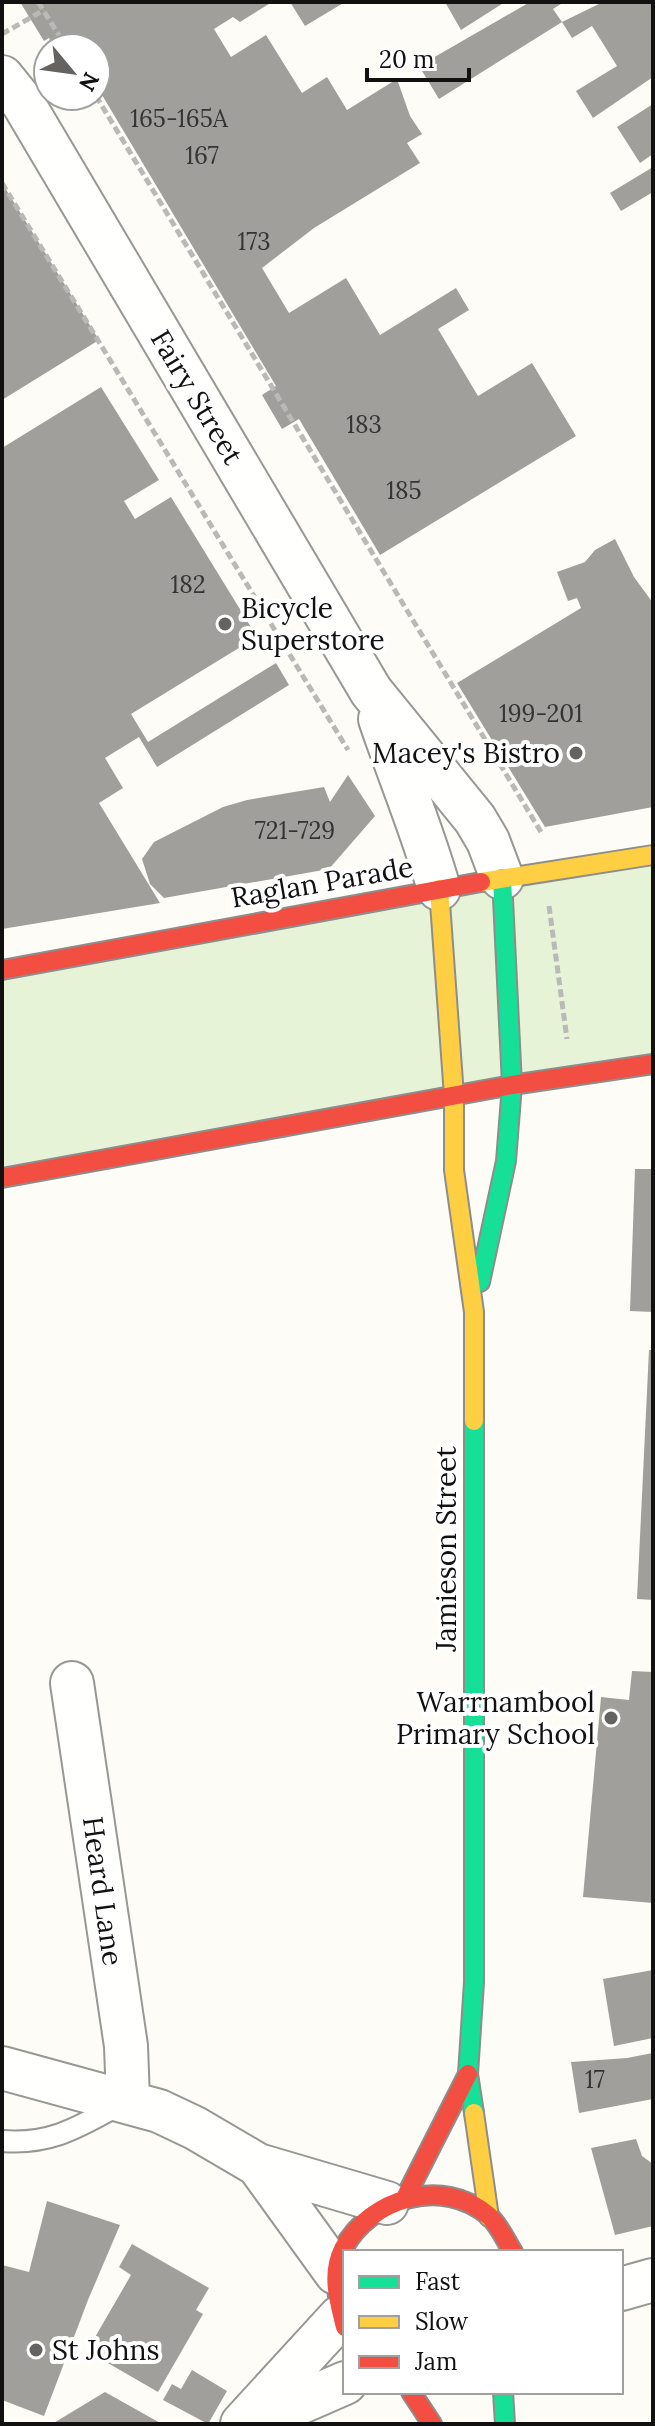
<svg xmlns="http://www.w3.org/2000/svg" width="655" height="2426" viewBox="0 0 655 2426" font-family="Lora,serif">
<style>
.green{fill:#e7f3d7}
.building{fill:#a19f9c}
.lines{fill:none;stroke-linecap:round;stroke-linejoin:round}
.lane-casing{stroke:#979795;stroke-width:24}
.street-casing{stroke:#979795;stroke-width:46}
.fast-casing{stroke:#8e8d8b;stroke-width:22}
.slow-casing{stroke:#8e8d8b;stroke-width:22}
.jam-casing{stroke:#8e8d8b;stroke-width:22}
.path{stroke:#b9b9b8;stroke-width:5;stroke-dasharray:8 4;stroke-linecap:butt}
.lane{stroke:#fffffe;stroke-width:20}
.street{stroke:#fffffe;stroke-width:42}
.fast{stroke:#16e098;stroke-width:18}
.slow{stroke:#ffcf43;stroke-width:18}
.jam{stroke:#f24e42;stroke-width:18}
.poi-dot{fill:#646362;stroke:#fff;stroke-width:3}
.labels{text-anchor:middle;stroke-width:8;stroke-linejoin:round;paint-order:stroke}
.number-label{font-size:24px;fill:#353434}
.street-label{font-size:28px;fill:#111;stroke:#fff}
.poi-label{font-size:28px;fill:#111;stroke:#fff;text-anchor:start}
</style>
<rect width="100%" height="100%" fill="#fdfcf7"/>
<path class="green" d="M 653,855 L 653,1064 L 2,1178 L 2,971 Z"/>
<path class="building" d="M 20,2 L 272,2 L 240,22 L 233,17 L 214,29 L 231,57 L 266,35 L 302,93 L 327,77 L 347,110 L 397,79 L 410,116 L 422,134 L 407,143 L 420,163 L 314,228 L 262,268 L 289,313 L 346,278 L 380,335 L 456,288 L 469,310 L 438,329 L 478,396 L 532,363 L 576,436 L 380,555 L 299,419 L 282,429 L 262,395 L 276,386 L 102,95 L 88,104 L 83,96 L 96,96 L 96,48 L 54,48 L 49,38 L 44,41 Z
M 290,2 L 345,2 L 305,26 Z
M 445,2 L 505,2 L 461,30 Z
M 530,2 L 564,2 L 553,9 L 562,22 L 439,99 L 419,66 Z
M 603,2 L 653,2 L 653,77 L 593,118 L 576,91 L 617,66 L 592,26 L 572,38 L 562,22 Z
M 653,104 L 653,154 L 640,163 L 617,127 Z
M 653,167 L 653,192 L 621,211 L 610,193 Z
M 2,183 L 99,340 L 2,400 Z
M 101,387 L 159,480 L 124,501 L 135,519 L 171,497 L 257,637 L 131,714 L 148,742 L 276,663 L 289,685 L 157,767 L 139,737 L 105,758 L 123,788 L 99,803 L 160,903 L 2,929 L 2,448 Z
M 615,539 L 634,577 L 653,603 L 653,807 L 545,827 L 457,683 L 581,608 L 577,598 L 568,601 L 557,572 L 585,562 L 595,550 Z
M 348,775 L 375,816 L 329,869 L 164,898 L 150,884 L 142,859 L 154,842 L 223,807 L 247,800 L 324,787 L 330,802 Z
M 635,1169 L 653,1169 L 653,1312 L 630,1311 Z
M 649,1350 L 653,1350 L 653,1600 L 637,1599 Z
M 632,1671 L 653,1672 L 653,1903 L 583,1897 L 601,1697 L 629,1700 Z
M 653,1970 L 653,2038 L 614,2046 L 603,1979 Z
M 653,2053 L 653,2099 L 579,2113 L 571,2062 L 627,2058 Z
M 636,2139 L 642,2156 L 653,2164 L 653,2226 L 615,2235 L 591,2148 Z
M 47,2201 L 120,2225 L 88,2300 L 44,2416 L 2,2400 L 2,2265 L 29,2272 Z
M 132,2244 L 209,2288 L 196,2310 L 203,2314 L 158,2392 L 87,2351 L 131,2275 L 119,2267 Z
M 192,2370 L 227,2391 L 208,2424 L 163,2400 L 172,2384 L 181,2389 Z
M 105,2392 L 162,2424 L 52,2424 Z"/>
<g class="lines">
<g class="lane-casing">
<path id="lane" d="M 2,2141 C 51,2145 79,2127 121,2104"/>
</g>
<g class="street-casing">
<path id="street" d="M 2,77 L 23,103 L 371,691 L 475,819 L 488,841 L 502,878
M 380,719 C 399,775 423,832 439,889
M 72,1683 L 126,2046 L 128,2100
M 2,2068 L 159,2111 L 195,2128 L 258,2165 L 387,2203
M 258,2165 L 336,2273
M 621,2289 L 653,2280
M 242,2424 L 340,2317
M 251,2424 L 345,2383"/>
</g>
<g class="fast-casing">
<path id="fast" d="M 480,1282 L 506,1161 L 512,1085 L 502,878
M 474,2113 L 468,2074 L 474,1982 L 474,1421
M 503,2392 L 505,2424"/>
</g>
<g class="slow-casing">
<path id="slow" d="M 481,882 L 653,855
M 439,889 L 454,1096 L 454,1170 L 474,1312 L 474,1421
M 474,2113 L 489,2217"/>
</g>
<g class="jam-casing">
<path id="jam" d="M 2,970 L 481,882
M 2,1178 L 512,1085 L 653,1064
M 406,2196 L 468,2074
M 345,2327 C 339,2302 330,2275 343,2249 C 370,2198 443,2176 489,2216 C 499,2225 506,2241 513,2252
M 411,2392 L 432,2424"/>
</g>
<path class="path" d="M 38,2 L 67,48
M 2,34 L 44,10
M 96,96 L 541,832
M 2,183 L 348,750
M 549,906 L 567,1039"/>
<use href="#lane" class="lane"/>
<use href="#street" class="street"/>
<use href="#fast" class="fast"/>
<use href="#slow" class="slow"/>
<use href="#jam" class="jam"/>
</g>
<g class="poi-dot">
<circle cx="225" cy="624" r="8"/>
<circle cx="576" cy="753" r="8"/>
<circle cx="611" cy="1718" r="8"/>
<circle cx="36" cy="2350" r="8"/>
</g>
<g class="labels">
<g class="number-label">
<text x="179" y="127">165-165A</text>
<text x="202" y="164">167</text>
<text x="254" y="250">173</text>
<text x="364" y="433">183</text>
<text x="404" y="499">185</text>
<text x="188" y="593">182</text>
<text x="541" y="722">199-201</text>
<text x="295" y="839">721-729</text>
<text x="595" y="2088">17</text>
</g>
<g class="street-label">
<text transform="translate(197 397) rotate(59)" y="10">Fairy Street</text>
<text transform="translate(322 882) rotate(-10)" y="10">Raglan Parade</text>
<text transform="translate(446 1549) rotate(-90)" y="10">Jamieson Street</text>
<text transform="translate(103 1891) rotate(82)" y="10">Heard Lane</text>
</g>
<g class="poi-label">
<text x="241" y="618">Bicycle<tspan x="241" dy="32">Superstore</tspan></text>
<text x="560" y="763" text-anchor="end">Macey's Bistro</text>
<text x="595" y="1712" text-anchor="end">Warrnambool<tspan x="595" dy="32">Primary School</tspan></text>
<text x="52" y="2360">St Johns</text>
</g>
</g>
<rect width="655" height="2426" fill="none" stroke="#111111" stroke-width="8"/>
<rect x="343" y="2250" width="280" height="144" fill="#ffffff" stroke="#a0a0a0" stroke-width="2"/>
<rect x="359" y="2276" width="40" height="12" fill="#16e098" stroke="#a0a0a0" stroke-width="2"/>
<text x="415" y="2290" font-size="24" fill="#111111">Fast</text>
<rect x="359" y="2316" width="40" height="12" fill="#ffcf43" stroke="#a0a0a0" stroke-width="2"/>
<text x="415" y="2330" font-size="24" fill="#111111">Slow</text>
<rect x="359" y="2356" width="40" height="12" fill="#f24e42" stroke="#a0a0a0" stroke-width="2"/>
<text x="415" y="2370" font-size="24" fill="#111111">Jam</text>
<g transform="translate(72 72) rotate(119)"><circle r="38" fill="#ffffff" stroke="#a0a0a0" stroke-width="2"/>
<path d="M0-6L14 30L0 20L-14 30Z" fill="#646362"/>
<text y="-12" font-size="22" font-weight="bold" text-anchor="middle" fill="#111111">N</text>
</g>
<path d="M367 68v12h102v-12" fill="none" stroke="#111111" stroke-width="4"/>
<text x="379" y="68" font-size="24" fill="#111111" stroke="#ffffff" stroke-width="6" paint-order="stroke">20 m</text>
</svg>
